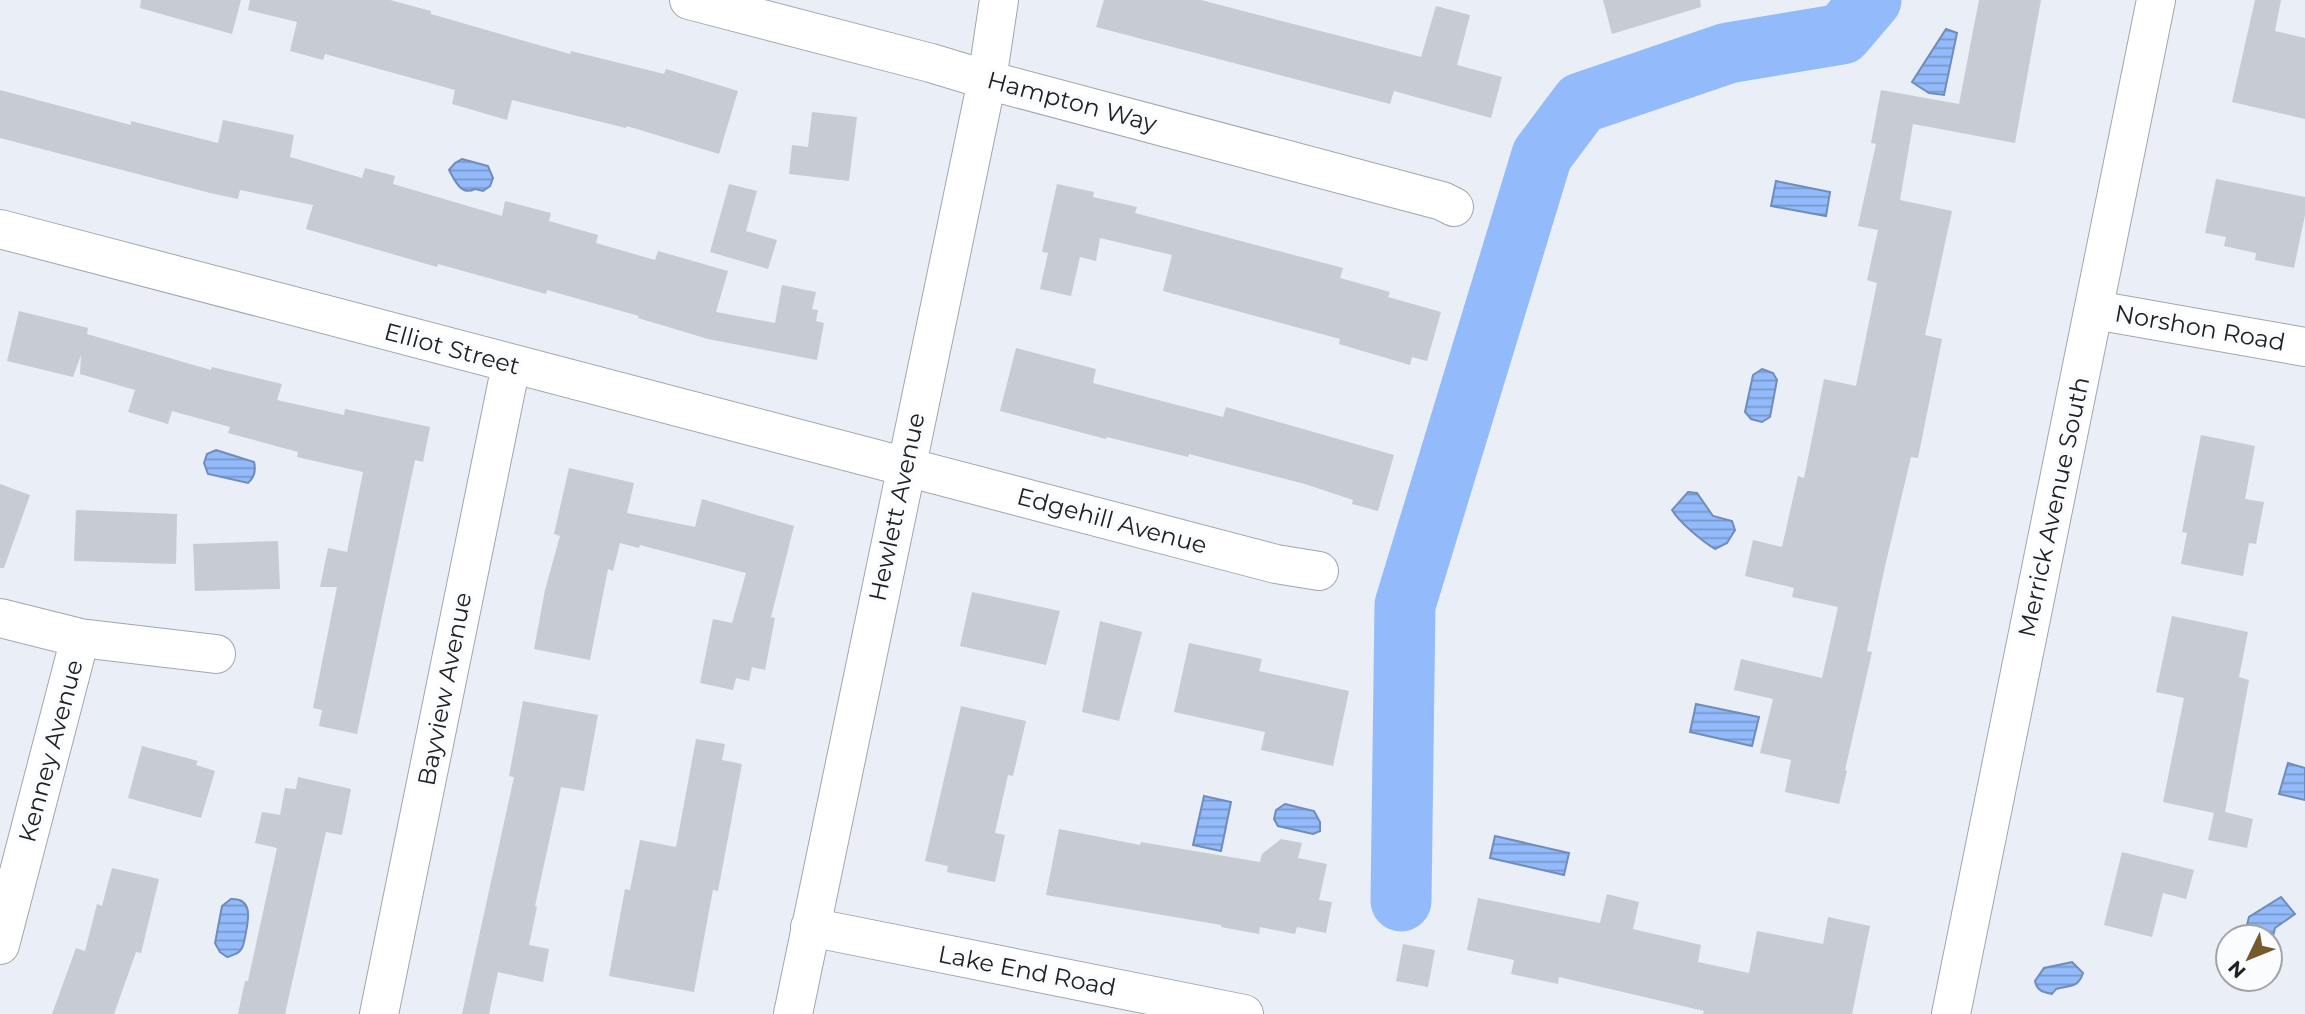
<svg xmlns="http://www.w3.org/2000/svg" width="2305" height="1014" viewBox="0 0 2305 1014" font-family="Montserrat,sans-serif">
<style>
.water{fill:url(#water-rules);stroke:#708cba;stroke-width:2}
.lines{fill:none;stroke-linecap:round;stroke-linejoin:round}
.river{stroke:#93bafa;stroke-width:61}
.building{fill:#c7cbd2}
.minor-casing{stroke:#a2a6ad;stroke-width:40}
.tertiary-casing{stroke:#a2a6ad;stroke-width:40}
.minor{stroke:#fff;stroke-width:38}
.tertiary{stroke:#fff;stroke-width:38}
.labels{text-anchor:middle;stroke-width:7;stroke-linejoin:round;paint-order:stroke}
.street-label{font-size:24px;fill:#202124;stroke:#fafcfe}
</style>
<defs>
<pattern id="water-rules" width="6" height="5" patternUnits="userSpaceOnUse" patternTransform="scale(1.75)"><rect width="6" height="5" fill="#93bafa"/><path d="M0 2.5h6" fill="none" stroke="#7897ca"/></pattern>
</defs>
<rect width="100%" height="100%" fill="#eaeef6"/>
<path class="water" d="M 1946,29 L 1957,33 L 1944,95 L 1929,93 L 1912,82 Z
M 462,159 L 488,166 L 493,178 L 490,186 L 483,191 L 475,189 C 461,196 455,181 449,170 L 455,163 Z
M 1776,181 L 1830,192 L 1826,216 L 1771,206 Z
M 1762,369 L 1773,373 L 1777,380 L 1770,417 L 1762,422 L 1751,419 L 1745,412 L 1753,375 Z
M 216,450 L 254,462 C 256,470 255,477 248,483 L 208,474 L 204,463 L 207,454 Z
M 1688,492 L 1697,493 L 1713,516 L 1732,521 L 1735,530 L 1727,543 L 1715,549 C 1702,541 1679,522 1672,510 Z
M 1696,704 L 1759,717 L 1752,746 L 1690,732 Z
M 2288,763 L 2305,768 L 2305,800 L 2279,794 Z
M 1204,796 L 1231,802 L 1221,851 L 1193,845 Z
M 1285,804 L 1314,811 L 1320,822 L 1320,831 L 1313,834 L 1278,826 L 1274,819 L 1276,810 Z
M 1495,836 L 1569,853 L 1564,875 L 1490,858 Z
M 2281,897 L 2295,914 L 2275,928 L 2270,948 L 2270,937 L 2244,937 L 2249,917 Z
M 231,899 C 252,898 249,917 246,932 C 245,937 244,944 242,948 C 239,954 233,955 227,957 L 220,952 L 215,943 L 222,906 Z
M 2072,962 L 2083,973 C 2078,989 2069,985 2056,989 L 2052,994 C 2043,992 2037,991 2035,981 L 2044,968 Z"/>
<g class="lines">
<path class="river" d="M 1401,901 L 1405,605 L 1542,155 L 1581,103 L 1728,53 L 1842,34 L 1871,0"/>
</g>
<path class="building" d="M 141,0 L 241,0 L 232,34 L 140,8 Z
M 250,0 L 390,0 L 431,11 L 431,14 L 570,54 L 571,51 L 664,74 L 666,69 L 738,91 L 719,154 L 627,126 L 626,128 L 512,100 L 507,120 L 452,104 L 455,90 L 325,54 L 323,60 L 290,51 L 297,22 L 248,10 Z
M 1104,0 L 1201,0 L 1421,57 L 1436,6 L 1470,15 L 1457,65 L 1502,77 L 1491,118 L 1394,91 L 1390,104 L 1096,27 Z
M 1603,0 L 1700,0 L 1701,7 L 1612,34 Z
M 1979,0 L 2041,0 L 2015,143 L 1913,124 L 1900,200 L 1952,211 L 1925,335 L 1942,339 L 1918,458 L 1911,457 L 1885,566 L 1867,651 L 1872,652 L 1845,770 L 1847,771 L 1839,804 L 1785,792 L 1791,760 L 1760,753 L 1773,699 L 1734,690 L 1741,659 L 1822,678 L 1838,607 L 1792,597 L 1794,588 L 1745,576 L 1753,540 L 1782,547 L 1798,476 L 1804,478 L 1824,379 L 1856,386 L 1877,283 L 1867,280 L 1878,230 L 1858,226 L 1876,144 L 1871,143 L 1881,90 L 1959,104 Z
M 2255,0 L 2281,0 L 2275,31 L 2305,38 L 2305,119 L 2232,102 Z
M 0,90 L 131,125 L 131,121 L 218,143 L 223,120 L 294,135 L 290,157 L 362,178 L 365,168 L 395,176 L 393,184 L 502,216 L 505,201 L 551,213 L 549,221 L 598,235 L 596,243 L 655,260 L 658,251 L 728,271 L 716,312 L 775,323 L 782,285 L 816,292 L 812,309 L 818,310 L 816,321 L 824,323 L 817,360 L 708,339 L 638,318 L 639,316 L 547,290 L 546,294 L 438,264 L 437,267 L 306,229 L 313,205 L 240,190 L 238,199 L 210,193 L 0,138 Z
M 812,112 L 857,117 L 849,181 L 789,174 L 792,145 L 808,147 Z
M 2216,179 L 2305,197 L 2305,215 L 2294,268 L 2255,260 L 2256,253 L 2224,246 L 2226,237 L 2205,233 Z
M 729,184 L 757,191 L 746,231 L 777,240 L 768,269 L 710,252 Z
M 1057,184 L 1094,192 L 1093,197 L 1137,207 L 1135,213 L 1343,268 L 1340,278 L 1390,292 L 1388,297 L 1441,312 L 1427,361 L 1412,357 L 1410,365 L 1339,344 L 1340,339 L 1163,291 L 1172,255 L 1100,238 L 1096,261 L 1080,257 L 1071,296 L 1040,289 L 1048,253 L 1042,252 Z
M 19,311 L 88,328 L 87,334 L 211,370 L 212,367 L 282,384 L 277,400 L 344,415 L 345,409 L 430,427 L 423,462 L 415,460 L 357,734 L 319,726 L 322,710 L 313,708 L 337,587 L 320,587 L 328,548 L 347,552 L 363,472 L 297,457 L 298,452 L 228,433 L 230,427 L 172,411 L 168,424 L 128,412 L 135,390 L 80,374 L 81,355 L 73,377 L 7,361 Z
M 1016,348 L 1096,369 L 1093,383 L 1223,417 L 1226,407 L 1394,455 L 1378,511 L 1352,504 L 1353,500 L 1305,484 L 1189,454 L 1188,457 L 1107,437 L 1106,439 L 1000,411 Z
M 2201,435 L 2255,446 L 2245,499 L 2264,502 L 2256,544 L 2249,543 L 2243,576 L 2181,564 L 2187,533 L 2182,532 Z
M 569,468 L 634,483 L 627,513 L 695,527 L 702,499 L 794,526 L 771,617 L 775,618 L 765,670 L 752,667 L 749,681 L 736,678 L 733,690 L 700,683 L 713,619 L 732,623 L 746,573 L 640,545 L 639,548 L 620,543 L 613,571 L 608,569 L 590,660 L 534,649 L 545,590 L 560,536 L 554,534 Z
M 0,484 L 30,495 L 4,568 L 0,568 Z
M 76,510 L 177,514 L 176,564 L 74,561 Z
M 278,541 L 280,589 L 195,591 L 193,544 Z
M 972,592 L 1060,611 L 1046,665 L 960,646 Z
M 2172,616 L 2248,632 L 2239,677 L 2249,680 L 2225,812 L 2253,819 L 2247,848 L 2208,840 L 2214,813 L 2163,802 L 2184,698 L 2156,692 Z
M 1100,621 L 1142,632 L 1119,721 L 1082,712 Z
M 1189,643 L 1262,659 L 1259,671 L 1349,691 L 1333,766 L 1261,750 L 1265,732 L 1174,712 Z
M 523,701 L 598,715 L 584,791 L 561,787 L 535,906 L 537,907 L 529,945 L 549,949 L 543,982 L 498,972 L 489,1014 L 462,1014 L 514,777 L 509,776 Z
M 961,706 L 1026,721 L 1013,776 L 1008,775 L 995,833 L 1005,835 L 995,882 L 947,872 L 948,866 L 925,861 Z
M 696,739 L 725,744 L 722,760 L 742,764 L 718,891 L 713,890 L 694,992 L 609,976 L 625,889 L 630,890 L 640,840 L 676,847 Z
M 142,746 L 198,761 L 196,765 L 215,771 L 201,818 L 128,798 Z
M 298,777 L 351,789 L 342,835 L 326,832 L 285,1014 L 238,1014 L 245,981 L 248,981 L 277,848 L 255,843 L 262,812 L 280,815 L 285,788 L 296,789 Z
M 1059,829 L 1140,845 L 1141,842 L 1260,862 L 1262,854 L 1281,839 L 1302,843 L 1298,858 L 1327,864 L 1319,900 L 1332,902 L 1326,933 L 1297,927 L 1295,934 L 1260,927 L 1259,934 L 1221,927 L 1221,925 L 1046,895 Z
M 2122,852 L 2194,870 L 2186,899 L 2163,893 L 2152,937 L 2104,925 Z
M 112,868 L 159,879 L 141,953 L 136,952 L 114,1014 L 52,1014 L 76,948 L 85,951 L 97,904 L 102,906 Z
M 1607,894 L 1639,902 L 1633,929 L 1701,945 L 1698,962 L 1749,973 L 1757,931 L 1823,944 L 1828,917 L 1870,926 L 1852,1014 L 1703,1014 L 1704,1011 L 1559,977 L 1558,984 L 1511,974 L 1514,960 L 1467,950 L 1478,898 L 1600,923 Z
M 1403,944 L 1435,950 L 1428,987 L 1396,981 Z"/>
<g class="lines">
<g class="minor-casing">
<path id="minor" d="M 689,0 L 931,63 L 987,80 L 1442,201 L 1454,207
M 0,229 L 1276,564 L 1319,571
M 2095,310 L 2305,347
M 0,618 L 80,638 L 216,654
M 810,927 L 1244,1014
M 0,945 L 80,638
M 379,1014 L 511,365
M 793,1014 L 987,80 L 999,0"/>
</g>
<g class="tertiary-casing">
<path id="tertiary" d="M 1951,1014 L 2156,0"/>
</g>
<use href="#minor" class="minor"/>
<use href="#tertiary" class="tertiary"/>
</g>
<g class="labels">
<g class="street-label">
<text transform="translate(1072 102) rotate(15)" y="8">Hampton Way</text>
<text transform="translate(2200 328) rotate(10)" y="8">Norshon Road</text>
<text transform="translate(452 349) rotate(15)" y="8">Elliot Street</text>
<text transform="translate(897 507) rotate(-78)" y="8">Hewlett Avenue</text>
<text transform="translate(2054 507) rotate(-78)" y="8">Merrick Avenue South</text>
<text transform="translate(1112 521) rotate(15)" y="8">Edgehill Avenue</text>
<text transform="translate(445 689) rotate(-79)" y="8">Bayview Avenue</text>
<text transform="translate(51 751) rotate(-75)" y="8">Kenney Avenue</text>
<text transform="translate(1027 971) rotate(11)" y="8">Lake End Road</text>
</g>
</g>
<g transform="translate(2249 958) rotate(227)"><circle r="33" fill="#fafcfe" stroke="#a3a4a7" stroke-width="2"/>
<path d="M0-5L12 26L0 18L-12 26Z" fill="#745a2c"/>
<text y="-10" font-size="19" font-weight="bold" text-anchor="middle" fill="#202124">N</text>
</g>
</svg>
